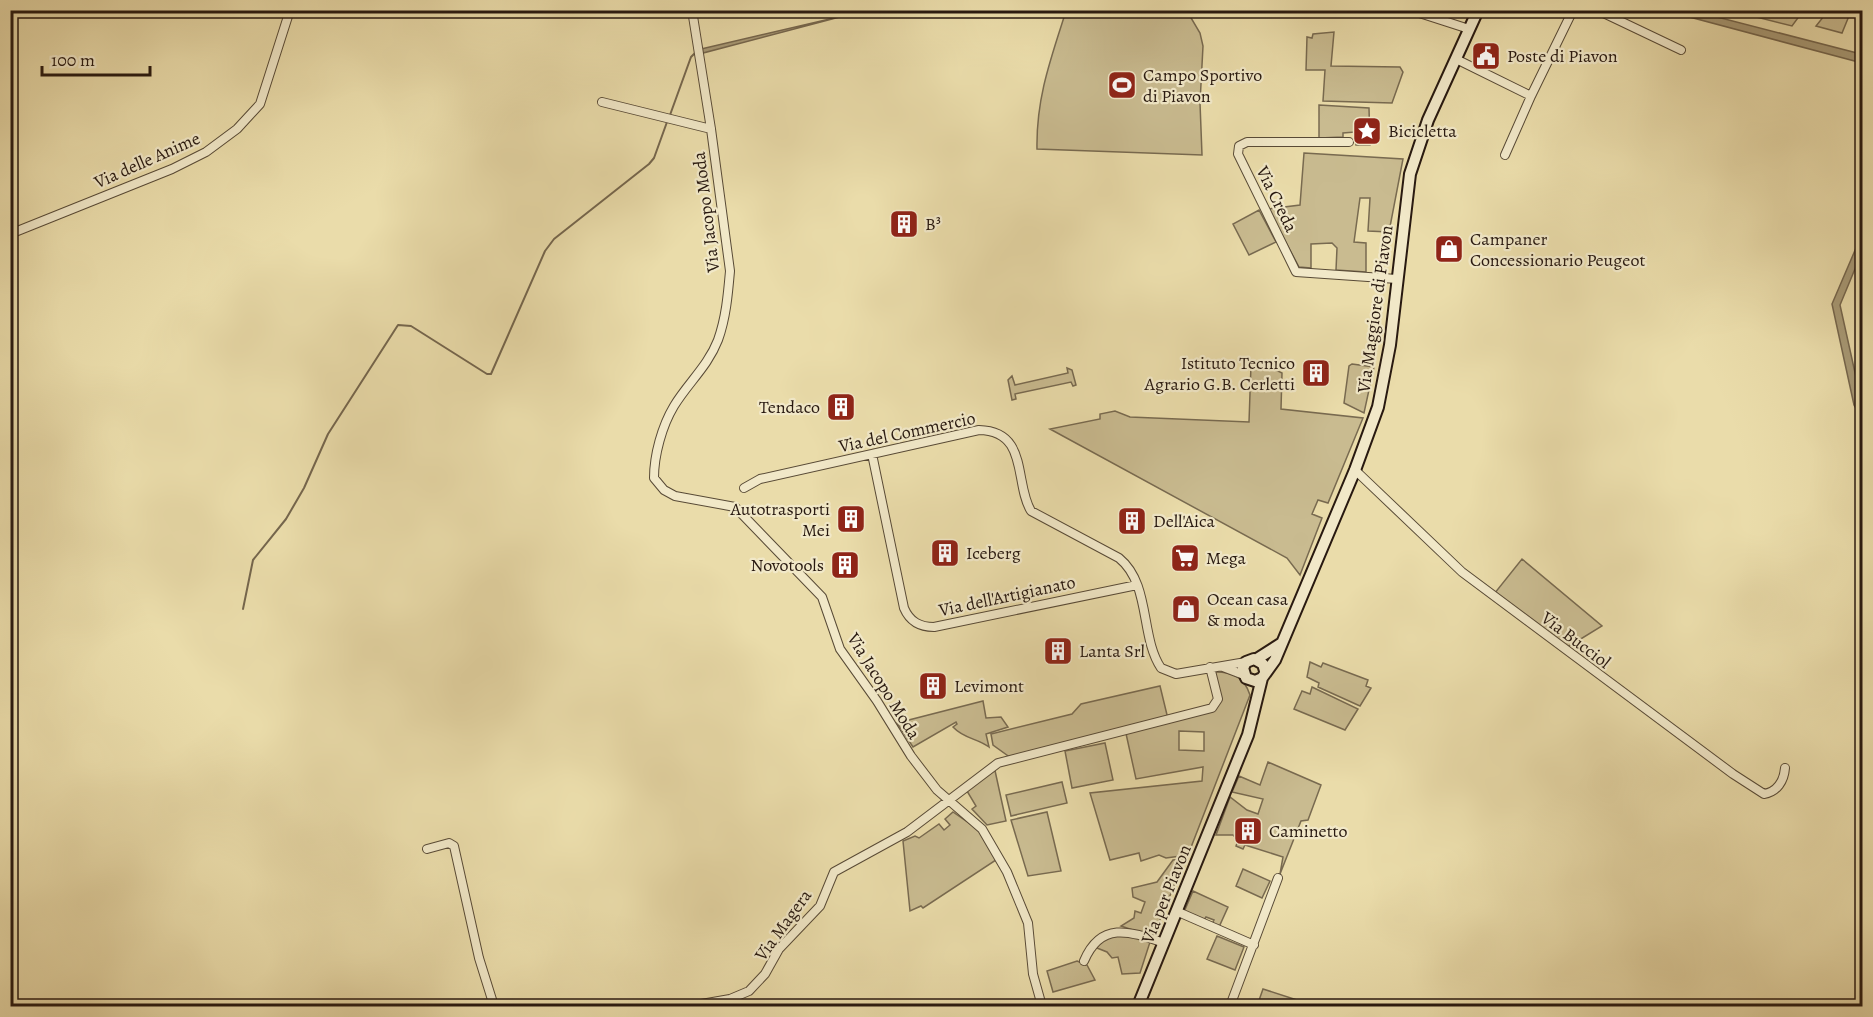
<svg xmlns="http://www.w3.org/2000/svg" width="1873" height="1017" viewBox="0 0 1873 1017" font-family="Alegreya,serif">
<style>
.green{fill:#c9bb90;stroke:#786a50;stroke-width:1.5;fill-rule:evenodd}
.water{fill:#a89a76;stroke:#75664d;stroke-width:1.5}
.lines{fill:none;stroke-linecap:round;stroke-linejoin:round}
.stream{stroke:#75664d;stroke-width:2}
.street-casing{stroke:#584a36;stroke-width:10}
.secondary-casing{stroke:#281910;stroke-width:14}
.street{stroke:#f1e8c8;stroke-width:8}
.secondary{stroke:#f1e8c8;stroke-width:10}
.labels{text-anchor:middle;stroke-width:4.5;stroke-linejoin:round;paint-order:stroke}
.poi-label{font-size:18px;fill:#281910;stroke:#f1e8c8;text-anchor:start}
.street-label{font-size:18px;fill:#281910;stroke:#f1e8c8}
</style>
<rect width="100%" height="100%" fill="#eadcaa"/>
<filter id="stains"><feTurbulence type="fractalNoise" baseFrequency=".00333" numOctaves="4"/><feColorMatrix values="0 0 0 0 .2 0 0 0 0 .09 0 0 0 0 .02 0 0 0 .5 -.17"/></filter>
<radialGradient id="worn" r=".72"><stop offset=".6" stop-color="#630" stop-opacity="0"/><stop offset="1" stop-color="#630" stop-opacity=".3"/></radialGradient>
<path class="green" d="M 1066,11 L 1187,11 L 1200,33 L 1203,46 L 1200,103 L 1202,155 L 1037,149 C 1036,98 1051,58 1066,11 Z
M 1733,11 L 1803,11 L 1792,26 Z
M 1828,11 L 1851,11 L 1842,33 L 1816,26 Z
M 1334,32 L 1331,66 L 1400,67 L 1403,72 L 1392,103 L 1323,101 L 1325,70 L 1306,70 L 1307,37 L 1312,38 L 1313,34 Z
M 1319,105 L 1369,108 L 1370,145 L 1356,145 L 1355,132 L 1343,133 L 1343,137 L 1319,138 Z
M 1304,153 L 1403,159 L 1389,232 L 1368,231 L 1370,198 L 1360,198 L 1354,242 L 1366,243 L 1366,272 L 1336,270 L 1337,248 L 1332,243 L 1311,244 L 1311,268 L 1299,267 L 1268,209 L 1300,205 Z
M 1259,210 L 1276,242 L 1249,255 L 1233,224 Z
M 1259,362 L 1282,373 L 1281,409 L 1363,418 L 1328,503 L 1318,500 L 1312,514 L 1322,518 L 1300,575 L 1287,558 L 1050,429 L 1100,419 L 1100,414 L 1115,411 L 1130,417 L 1249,422 L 1251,365 Z
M 1352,364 L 1374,367 L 1364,413 L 1344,403 L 1349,366 Z
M 1067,368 L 1072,370 L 1076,385 L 1073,386 L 1071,382 L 1015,394 L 1016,399 L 1012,400 L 1008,380 L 1012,376 L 1015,385 L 1068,373 Z
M 1522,559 L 1602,626 L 1566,648 L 1494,594 Z
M 1310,662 L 1321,667 L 1323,663 L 1368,680 L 1366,686 L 1371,688 L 1360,706 L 1318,687 L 1319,683 L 1307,677 Z
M 1212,672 C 1231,671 1244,676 1250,695 L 1188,855 L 1166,858 L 1159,855 L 1141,861 L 1139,853 L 1110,860 L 1090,793 L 1202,781 L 1203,767 L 1136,779 L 1125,729 L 1011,758 L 993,745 L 991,734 L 1072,714 L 1081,704 L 1160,686 L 1168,719 L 1217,704 ZM 1179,731 L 1204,732 L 1204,751 L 1179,750 Z
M 1312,687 L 1358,709 L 1345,730 L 1294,709 L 1302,691 L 1310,694 Z
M 983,701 L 986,718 L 1001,717 L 1008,727 L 986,734 L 989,747 C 977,738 964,739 953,727 L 957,724 L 956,722 L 913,747 L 897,723 Z
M 1105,743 L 1113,780 L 1072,788 L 1065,751 Z
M 1268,762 L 1321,785 L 1308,820 L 1301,821 L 1280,874 L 1283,857 L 1245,845 L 1243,849 L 1236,846 L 1238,840 L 1233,835 L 1216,835 L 1230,797 L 1247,810 L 1258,814 L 1263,799 L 1232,792 L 1239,776 L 1260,785 Z
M 994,766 L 1006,821 L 987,825 L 972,809 L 976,806 L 964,786 Z
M 1062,782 L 1067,803 L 1011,816 L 1006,795 Z
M 953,812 L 979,830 L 996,860 L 923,908 L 921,906 L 910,911 L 903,841 L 915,836 L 919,838 L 939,824 L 944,830 L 950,825 L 945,819 Z
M 1047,812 L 1061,871 L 1028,876 L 1011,820 Z
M 1185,859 L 1153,937 L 1121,926 L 1134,918 L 1135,911 L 1141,913 L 1145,902 L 1133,897 L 1132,888 L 1157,882 L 1173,860 Z
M 1243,869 L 1270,881 L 1262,898 L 1236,886 Z
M 1193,891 L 1228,907 L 1219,927 L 1212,924 L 1214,920 L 1206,917 L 1204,920 L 1184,912 Z
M 1107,934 L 1151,939 L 1140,973 L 1122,974 L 1118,957 L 1112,958 L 1107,952 L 1097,948 L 1100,938 Z
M 1217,936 L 1244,947 L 1235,970 L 1207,959 Z
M 1077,961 L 1087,965 L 1095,980 L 1053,992 L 1047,971 Z
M 1263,989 L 1297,1000 L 1295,1006 L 1254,1006 L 1257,1006 Z"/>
<path class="water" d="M 844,11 L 839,17 L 832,19 L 703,53 L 701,49 L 834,18 Z
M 1667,11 L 1694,11 L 1857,53 L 1862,55 L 1862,63 Z
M 1862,234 L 1862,252 L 1840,305 L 1862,404 L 1862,419 L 1854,405 L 1832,304 Z"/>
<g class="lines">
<path class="stream" d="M 670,115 L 691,57 L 696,52
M 243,609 L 253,560 L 286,519 L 304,488 L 328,434 L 398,325 L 411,326 L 487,374 L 491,374 L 545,251 L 554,239 L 649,164 L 654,158 L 667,122"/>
<g class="street-casing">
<path id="street" d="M 692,10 L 711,129 L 730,271 C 728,294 726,318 718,340 C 708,366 688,383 674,406 C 662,426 654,455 654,478 L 664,490 L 675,496 L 735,507 L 822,597 L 840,649 L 877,701 L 911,756 L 937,790 L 982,829 L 1007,872 L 1028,923 L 1033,974 L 1042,1006
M 1410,10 L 1469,29
M 1597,10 L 1681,50
M 1456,59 L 1531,96 L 1573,10
M 602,102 L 711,129
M 1349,142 L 1247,142 L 1239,146 L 1238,154 L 1296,272 L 1397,279
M 1505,155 L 1531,96
M 10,234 L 172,169 L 206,152 L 237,129 L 260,104 L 290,10
M 872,454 L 904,608 C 910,622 920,627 934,627 L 1137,585
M 1355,470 L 1462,572 L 1733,774 L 1764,794 C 1777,792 1784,781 1785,768
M 744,488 L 760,479 L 979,430 C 1029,431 1014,483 1031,511 L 1119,558 C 1151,584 1140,637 1161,668 L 1176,674 L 1246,662
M 1223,667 L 1244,675
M 427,849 L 449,843 L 454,846 L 479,958 L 494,1006
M 1176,911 L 1254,945
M 1084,961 C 1101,921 1129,931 1164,943
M 690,1006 L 730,999 L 749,991 L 765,974 L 779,949 L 820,906 L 834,872 L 907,832 L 998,763 L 1212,708 L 1218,699 L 1210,667
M 1230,1006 L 1278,878"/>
</g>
<g class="secondary-casing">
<path id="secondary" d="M 1257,659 L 1282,643
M 1265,671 L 1263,664 L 1254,659 L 1246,662 L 1243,668 L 1246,678 L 1255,681 L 1262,678 L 1275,660 L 1355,470 L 1378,407 L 1390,345 L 1410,174 L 1428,120 L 1478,10
M 1138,1006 L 1248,735 L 1262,678"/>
</g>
<use href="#street" class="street"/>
<use href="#secondary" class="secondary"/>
</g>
<defs>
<g id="civic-square" transform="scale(1.5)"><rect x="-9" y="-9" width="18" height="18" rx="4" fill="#8f2418" stroke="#f1e8c8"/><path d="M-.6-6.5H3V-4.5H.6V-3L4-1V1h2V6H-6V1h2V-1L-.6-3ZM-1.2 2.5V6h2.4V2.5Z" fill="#fff"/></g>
<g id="stadium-square" transform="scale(1.5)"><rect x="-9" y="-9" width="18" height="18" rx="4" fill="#8f2418" stroke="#f1e8c8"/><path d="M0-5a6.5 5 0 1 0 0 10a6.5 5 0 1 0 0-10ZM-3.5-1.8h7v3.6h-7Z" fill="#fff"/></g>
<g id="sight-square" transform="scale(1.5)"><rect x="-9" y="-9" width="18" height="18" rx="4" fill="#8f2418" stroke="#f1e8c8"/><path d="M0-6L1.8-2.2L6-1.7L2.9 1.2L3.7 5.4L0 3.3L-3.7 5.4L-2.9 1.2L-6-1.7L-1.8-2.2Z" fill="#fff"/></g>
<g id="building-square" transform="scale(1.5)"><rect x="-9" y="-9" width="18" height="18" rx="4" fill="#8f2418" stroke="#f1e8c8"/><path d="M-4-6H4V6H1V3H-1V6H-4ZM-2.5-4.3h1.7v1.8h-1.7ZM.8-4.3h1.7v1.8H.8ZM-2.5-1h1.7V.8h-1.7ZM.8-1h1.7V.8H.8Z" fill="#fff"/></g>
<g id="shop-square" transform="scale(1.5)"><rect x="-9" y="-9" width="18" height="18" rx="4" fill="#8f2418" stroke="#f1e8c8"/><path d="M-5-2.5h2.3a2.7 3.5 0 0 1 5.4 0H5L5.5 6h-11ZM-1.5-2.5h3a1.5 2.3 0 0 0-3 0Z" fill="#fff"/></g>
<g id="supermarket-square" transform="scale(1.5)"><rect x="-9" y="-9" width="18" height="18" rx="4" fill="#8f2418" stroke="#f1e8c8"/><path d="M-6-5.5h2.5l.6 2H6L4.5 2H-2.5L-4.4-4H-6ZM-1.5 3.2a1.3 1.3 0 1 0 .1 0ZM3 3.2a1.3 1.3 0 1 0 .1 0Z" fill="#fff"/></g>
</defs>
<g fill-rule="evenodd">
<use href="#civic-square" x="1486" y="56"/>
<use href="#stadium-square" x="1122" y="85"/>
<use href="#sight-square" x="1367" y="131"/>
<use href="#building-square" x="904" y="224"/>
<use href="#shop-square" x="1449" y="249"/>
<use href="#building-square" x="1316" y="373"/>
<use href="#building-square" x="841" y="407"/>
<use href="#building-square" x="851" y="519"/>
<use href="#building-square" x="1132" y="521"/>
<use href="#building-square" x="945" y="553"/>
<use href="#supermarket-square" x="1185" y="558"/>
<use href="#building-square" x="845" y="565"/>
<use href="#shop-square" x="1186" y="609"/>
<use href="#building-square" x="1058" y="651"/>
<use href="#building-square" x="933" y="686"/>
<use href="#building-square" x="1248" y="831"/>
</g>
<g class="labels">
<g class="poi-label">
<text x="1507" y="62">Poste di Piavon</text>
<text x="1143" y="81">Campo Sportivo<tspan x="1143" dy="21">di Piavon</tspan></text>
<text x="1388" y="137">Bicicletta</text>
<text x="925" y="230">B³</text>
<text x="1470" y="245">Campaner<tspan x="1470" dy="21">Concessionario Peugeot</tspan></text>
<text x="1295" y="369" text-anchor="end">Istituto Tecnico<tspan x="1295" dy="21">Agrario G.B. Cerletti</tspan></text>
<text x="820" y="413" text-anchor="end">Tendaco</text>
<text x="830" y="515" text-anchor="end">Autotrasporti<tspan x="830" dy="21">Mei</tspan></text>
<text x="1153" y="527">Dell'Aica</text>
<text x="966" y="559">Iceberg</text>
<text x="1206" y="564">Mega</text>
<text x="824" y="571" text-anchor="end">Novotools</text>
<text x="1207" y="605">Ocean casa<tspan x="1207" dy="21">&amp; moda</tspan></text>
<text x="1079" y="657">Lanta Srl</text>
<text x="954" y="692">Levimont</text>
<text x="1269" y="837">Caminetto</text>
</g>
<g class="street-label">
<text transform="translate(147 160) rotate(-24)" y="6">Via delle Anime</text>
<text transform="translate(1277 199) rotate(64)" y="6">Via Creda</text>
<text transform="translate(706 212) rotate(-97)" y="6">Via Jacopo Moda</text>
<text transform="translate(1375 309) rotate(-82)" y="6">Via Maggiore di Piavon</text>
<text transform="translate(907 432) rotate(-12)" y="6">Via del Commercio</text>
<text transform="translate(1007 596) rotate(-12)" y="6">Via dell'Artigianato</text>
<text transform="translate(1576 640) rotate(37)" y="6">Via Bucciol</text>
<text transform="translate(884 686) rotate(58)" y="6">Via Jacopo Moda</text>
<text transform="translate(1166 894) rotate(-68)" y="6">Via per Piavon</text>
<text transform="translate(783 925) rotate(-54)" y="6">Via Magera</text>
</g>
</g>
<rect width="1873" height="1017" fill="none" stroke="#eadcaa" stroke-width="36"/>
<rect x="12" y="12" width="1849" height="993" fill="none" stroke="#281910" stroke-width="3"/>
<rect x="18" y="18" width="1837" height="981" fill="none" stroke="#281910" stroke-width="1.5"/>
<path d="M42 66v9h108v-9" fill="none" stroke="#281910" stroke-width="3"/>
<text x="51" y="66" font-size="18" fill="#281910" stroke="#f1e8c8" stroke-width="4.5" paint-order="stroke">100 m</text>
<rect width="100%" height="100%" filter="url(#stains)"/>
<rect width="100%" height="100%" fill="url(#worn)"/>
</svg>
